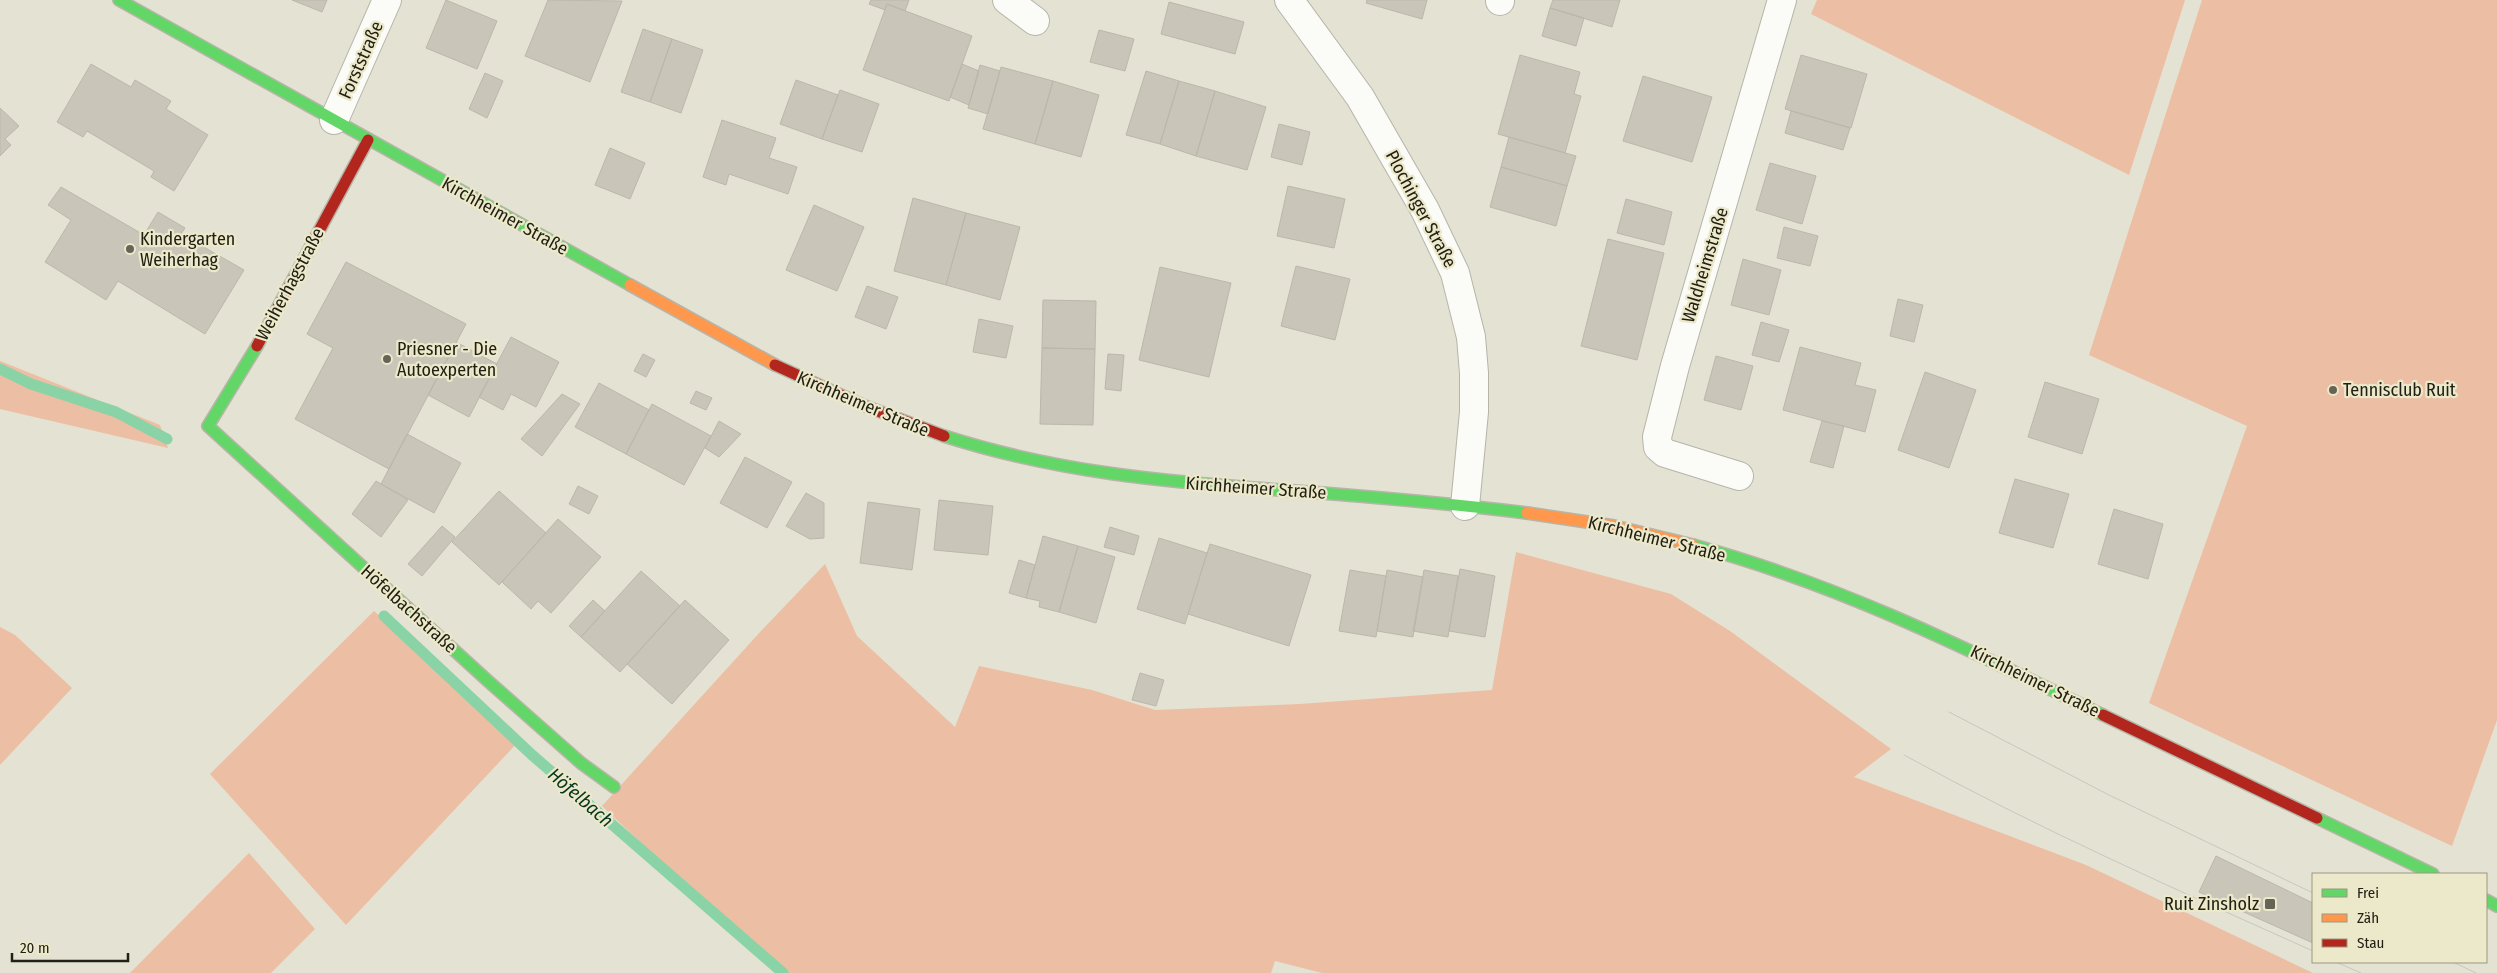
<svg xmlns="http://www.w3.org/2000/svg" width="2497" height="973" viewBox="0 0 2497 973" font-family="'Fira Sans Condensed',sans-serif">
<style>
.green{fill:#ecbea3}
.lines{fill:none;stroke-linecap:round;stroke-linejoin:round}
.stream{stroke:#89d3a7;stroke-width:11}
.building{fill:#cac5b9;stroke:#bbb7ab}
.street-casing{stroke:#b6b5a8;stroke-width:30}
.fast-casing{stroke:#b6b5a8;stroke-width:14}
.slow-casing{stroke:#b6b5a8;stroke-width:14}
.jam-casing{stroke:#b6b5a8;stroke-width:14}
.street{stroke:#fbfbf8;stroke-width:28}
.fast{stroke:#63d668;stroke-width:11}
.slow{stroke:#ff974d;stroke-width:11}
.jam{stroke:#b3261e;stroke-width:11}
.tram{stroke:#c7c7c3;stroke-width:1}
.poi-dot{fill:#666457;stroke:#ece8ca;stroke-width:2}
.labels{text-anchor:middle;stroke-width:4.5;stroke-linejoin:round;paint-order:stroke}
.street-label{font-size:18px;fill:#222015;stroke:#ece8ca}
.poi-label{font-size:18px;fill:#222015;stroke:#ece8ca;text-anchor:start}
.water-label{font-size:19px;font-style:italic;fill:#063621;stroke:#ece8ca}
</style>
<rect width="100%" height="100%" fill="#e4e2d2"/>
<path class="green" d="M 1817,0 L 2185,0 L 2129,175 L 1811,14 Z
M 2202,0 L 2497,0 L 2497,720 L 2452,846 L 2149,703 L 2247,426 L 2089,355 Z
M 0,361 L 160,425 L 168,448 L 0,409 Z
M 1516,552 L 1671,594 L 1730,631 L 1891,749 L 1854,777 L 2086,865 L 2313,973 L 1322,973 L 1275,961 L 1271,973 L 779,973 L 602,806 L 761,631 L 825,564 L 857,636 L 955,727 L 979,666 L 1092,690 L 1155,710 L 1300,704 L 1492,690 Z
M 374,611 L 521,739 L 346,925 L 210,774 Z
M 0,627 L 15,635 L 72,688 L 0,765 Z
M 249,853 L 315,929 L 271,973 L 130,973 Z"/>
<g class="lines">
<path class="stream" d="M 0,369 L 31,384 L 116,412 L 167,439
M 384,616 L 531,754 L 783,973"/>
</g>
<path class="building" d="M 292,0 L 327,0 L 322,12 Z
M 446,0 L 497,21 L 477,69 L 426,48 Z
M 548,0 L 622,1 L 590,82 L 525,56 Z
M 871,0 L 909,0 L 905,11 L 887,4 L 885,10 L 869,4 Z
M 1367,0 L 1427,0 L 1422,19 L 1366,3 Z
M 1553,0 L 1620,0 L 1612,27 L 1550,8 Z
M 1169,2 L 1244,22 L 1235,54 L 1161,34 Z
M 887,4 L 972,36 L 949,101 L 863,70 Z
M 1550,8 L 1584,18 L 1576,46 L 1542,36 Z
M 643,29 L 672,39 L 650,102 L 621,92 Z
M 1099,30 L 1134,39 L 1125,71 L 1090,62 Z
M 672,39 L 703,50 L 681,113 L 650,102 Z
M 1520,55 L 1580,72 L 1574,94 L 1581,96 L 1565,153 L 1498,134 Z
M 1801,55 L 1867,74 L 1851,128 L 1785,109 Z
M 91,64 L 131,87 L 135,80 L 171,101 L 166,109 L 208,135 L 174,191 L 151,177 L 154,171 L 87,131 L 83,137 L 57,122 Z
M 962,64 L 979,71 L 969,105 L 950,97 Z
M 980,65 L 1000,71 L 988,114 L 968,108 Z
M 1001,67 L 1053,81 L 1035,144 L 983,129 Z
M 1146,71 L 1179,81 L 1160,144 L 1126,135 Z
M 485,73 L 503,81 L 487,118 L 469,109 Z
M 1643,76 L 1712,97 L 1692,162 L 1623,141 Z
M 796,80 L 838,95 L 822,139 L 780,124 Z
M 1053,81 L 1099,95 L 1081,157 L 1035,144 Z
M 1179,81 L 1215,91 L 1196,156 L 1160,144 Z
M 840,90 L 879,104 L 862,152 L 822,139 Z
M 1215,91 L 1266,107 L 1247,170 L 1196,156 Z
M 0,108 L 19,126 L 5,139 L 11,145 L 0,156 Z
M 1791,111 L 1850,128 L 1843,150 L 1785,133 Z
M 722,120 L 776,138 L 769,158 L 797,167 L 788,194 L 729,174 L 726,185 L 703,177 Z
M 1279,124 L 1310,132 L 1302,165 L 1271,157 Z
M 1509,137 L 1576,156 L 1567,186 L 1501,167 Z
M 610,148 L 645,163 L 630,199 L 595,185 Z
M 1770,163 L 1816,176 L 1802,224 L 1756,210 Z
M 1501,167 L 1567,186 L 1556,226 L 1490,207 Z
M 1288,186 L 1345,199 L 1334,248 L 1277,236 Z
M 61,187 L 144,235 L 158,212 L 185,228 L 181,234 L 244,270 L 205,334 L 118,281 L 106,300 L 45,262 L 71,220 L 48,205 Z
M 913,198 L 966,213 L 946,285 L 894,271 Z
M 1626,199 L 1672,212 L 1664,245 L 1617,233 Z
M 814,205 L 864,227 L 837,291 L 786,270 Z
M 966,213 L 1020,227 L 1000,300 L 946,285 Z
M 1784,227 L 1818,236 L 1810,266 L 1777,258 Z
M 1608,239 L 1664,253 L 1637,360 L 1581,346 Z
M 1743,259 L 1781,270 L 1769,315 L 1731,305 Z
M 346,262 L 466,324 L 389,469 L 295,419 L 333,348 L 307,334 Z
M 1296,266 L 1350,279 L 1335,340 L 1281,326 Z
M 1160,267 L 1231,283 L 1209,377 L 1139,360 Z
M 867,286 L 898,297 L 886,329 L 855,317 Z
M 1898,299 L 1923,305 L 1914,342 L 1890,336 Z
M 1043,300 L 1096,301 L 1095,349 L 1042,348 Z
M 979,319 L 1013,326 L 1006,358 L 973,352 Z
M 1761,322 L 1789,330 L 1779,362 L 1752,355 Z
M 511,337 L 559,362 L 536,407 L 511,394 L 503,410 L 479,397 Z
M 456,342 L 497,364 L 469,417 L 428,395 Z
M 1800,347 L 1861,363 L 1855,385 L 1876,390 L 1865,432 L 1783,410 Z
M 1042,348 L 1095,349 L 1093,425 L 1040,424 Z
M 643,354 L 655,360 L 646,377 L 634,371 Z
M 1108,354 L 1124,355 L 1121,391 L 1105,389 Z
M 1716,356 L 1753,366 L 1741,410 L 1704,400 Z
M 1925,372 L 1976,390 L 1949,468 L 1898,450 Z
M 2045,382 L 2099,399 L 2082,454 L 2028,437 Z
M 599,383 L 649,410 L 626,454 L 575,427 Z
M 696,391 L 712,398 L 706,410 L 690,403 Z
M 562,394 L 580,404 L 542,456 L 521,439 Z
M 652,404 L 711,436 L 684,485 L 626,454 Z
M 719,421 L 741,434 L 719,457 L 705,448 Z
M 1822,421 L 1844,426 L 1833,468 L 1810,462 Z
M 407,434 L 461,463 L 434,513 L 381,484 Z
M 745,457 L 792,482 L 767,528 L 720,503 Z
M 2015,479 L 2069,494 L 2053,548 L 1999,533 Z
M 376,481 L 408,500 L 381,537 L 352,514 Z
M 578,486 L 598,496 L 589,514 L 569,504 Z
M 499,491 L 546,533 L 499,585 L 452,542 Z
M 806,493 L 824,503 L 824,538 L 810,539 L 786,526 Z
M 939,500 L 993,506 L 988,555 L 934,550 Z
M 868,502 L 920,509 L 912,570 L 860,563 Z
M 2114,509 L 2163,524 L 2148,579 L 2098,564 Z
M 558,519 L 601,557 L 551,613 L 538,601 L 531,609 L 502,582 Z
M 442,526 L 455,537 L 422,576 L 408,564 Z
M 1110,527 L 1139,536 L 1134,555 L 1104,547 Z
M 1043,536 L 1078,546 L 1059,612 L 1039,607 L 1040,601 L 1026,598 Z
M 1159,538 L 1207,553 L 1185,624 L 1137,609 Z
M 1210,544 L 1311,575 L 1289,646 L 1188,614 Z
M 1078,546 L 1115,557 L 1096,623 L 1059,612 Z
M 1019,560 L 1035,565 L 1026,598 L 1009,593 Z
M 1460,569 L 1495,576 L 1485,637 L 1449,631 Z
M 1350,570 L 1386,576 L 1376,637 L 1339,631 Z
M 1387,570 L 1423,577 L 1413,637 L 1377,631 Z
M 1424,570 L 1458,576 L 1448,637 L 1413,631 Z
M 641,571 L 680,606 L 620,672 L 581,637 Z
M 593,600 L 605,611 L 581,637 L 569,626 Z
M 685,600 L 729,640 L 672,704 L 627,664 Z
M 1140,673 L 1164,680 L 1156,706 L 1132,700 Z
M 2216,856 L 2313,903 L 2313,943 L 2199,892 Z"/>
<g class="lines">
<g class="street-casing">
<path id="street" d="M 1007,0 L 1035,21
M 1289,0 L 1360,97 L 1425,210 L 1455,273 L 1471,337 L 1474,373 L 1474,412 L 1465,506
M 1500,1 L 1500,0
M 334,120 L 387,0
M 1739,476 L 1665,453 L 1658,447 L 1657,437 L 1675,366 L 1782,0"/>
</g>
<g class="fast-casing">
<path id="fast" d="M 119,0 L 630,285
M 257,346 L 208,426 L 488,681 L 581,763 L 614,787
M 944,436 C 1056,472 1165,482 1282,490 C 1364,496 1446,503 1527,513
M 1693,545 C 1838,584 1970,650 2103,715
M 2317,818 L 2433,874
M 2486,900 L 2497,906"/>
</g>
<g class="slow-casing">
<path id="slow" d="M 630,285 L 775,365
M 1527,513 L 1614,526 L 1693,545"/>
</g>
<g class="jam-casing">
<path id="jam" d="M 257,346 L 368,140
M 775,365 L 865,406 L 944,436
M 2103,715 L 2317,818"/>
</g>
<use href="#street" class="street"/>
<use href="#fast" class="fast"/>
<use href="#slow" class="slow"/>
<use href="#jam" class="jam"/>
<path class="tram" d="M 1949,712 L 2109,795 L 2313,893
M 1904,755 C 2037,828 2175,889 2313,951
M 2336,962 L 2361,973
M 2453,962 L 2476,973"/>
</g>
<g class="poi-dot">
<circle cx="130" cy="249" r="5"/>
<circle cx="387" cy="359" r="5"/>
<circle cx="2333" cy="390" r="5"/>
<rect x="2264" y="898" width="12" height="12" rx="2.5"/>
</g>
<g class="labels">
<g class="street-label">
<text transform="translate(361 60) rotate(-66)" y="6">Forststraße</text>
<text transform="translate(1421 209) rotate(62)" y="6">Plochinger Straße</text>
<text transform="translate(505 216) rotate(29)" y="6">Kirchheimer Straße</text>
<text transform="translate(1705 265) rotate(-73)" y="6">Waldheimstraße</text>
<text transform="translate(290 284) rotate(-62)" y="6">Weiherhagstraße</text>
<text transform="translate(863 404) rotate(23)" y="6">Kirchheimer Straße</text>
<text transform="translate(1256 488) rotate(4)" y="6">Kirchheimer Straße</text>
<text transform="translate(1657 539) rotate(14)" y="6">Kirchheimer Straße</text>
<text transform="translate(409 609) rotate(42)" y="6">Höfelbachstraße</text>
<text transform="translate(2035 681) rotate(26)" y="6">Kirchheimer Straße</text>
</g>
<g class="poi-label">
<text x="140" y="245">Kindergarten<tspan x="140" dy="21">Weiherhag</tspan></text>
<text x="397" y="355">Priesner - Die<tspan x="397" dy="21">Autoexperten</tspan></text>
<text x="2343" y="396">Tennisclub Ruit</text>
<text x="2259" y="910" text-anchor="end">Ruit Zinsholz</text>
</g>
<g class="water-label">
<text transform="translate(581 797) rotate(41)" y="7">Höfelbach</text>
</g>
</g>
<rect x="2312" y="873" width="175" height="90" fill="#ece8ca" stroke="#9b9882"/>
<rect x="2322" y="889" width="25" height="8" fill="#63d668" stroke="#9b9882"/>
<text x="2357" y="898" font-size="15" fill="#222015">Frei</text>
<rect x="2322" y="914" width="25" height="8" fill="#ff974d" stroke="#9b9882"/>
<text x="2357" y="923" font-size="15" fill="#222015">Zäh</text>
<rect x="2322" y="939" width="25" height="8" fill="#b3261e" stroke="#9b9882"/>
<text x="2357" y="948" font-size="15" fill="#222015">Stau</text>
<path d="M12 953v8h116v-8" fill="none" stroke="#222015" stroke-width="2.5"/>
<text x="20" y="953" font-size="15" fill="#222015" stroke="#ece8ca" stroke-width="4" paint-order="stroke">20 m</text>
</svg>
